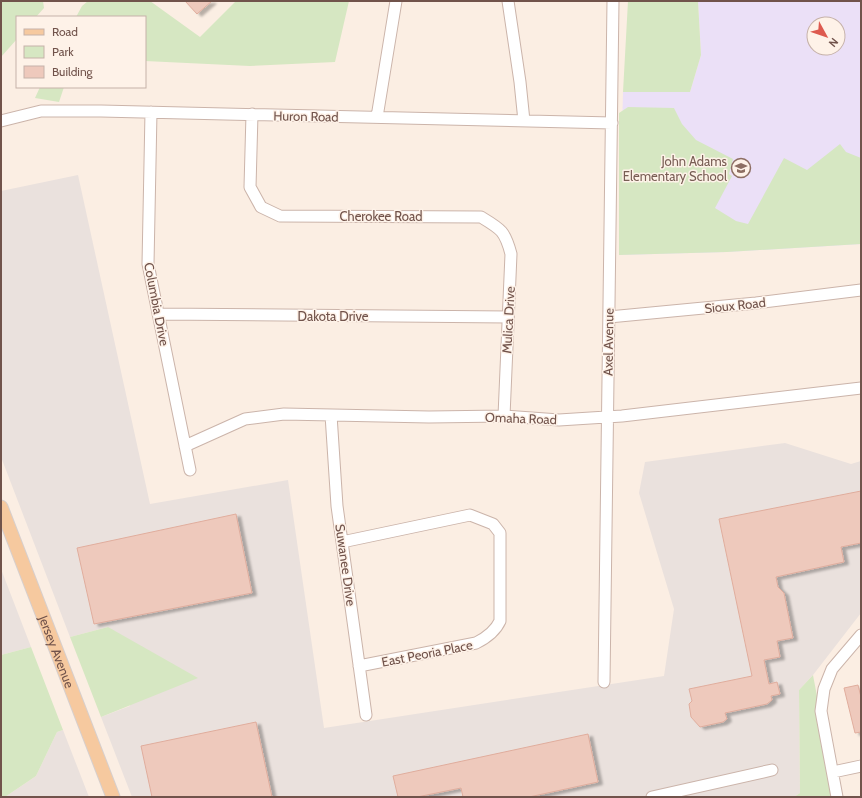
<svg xmlns="http://www.w3.org/2000/svg" width="862" height="798" viewBox="0 0 862 798" font-family="Cabin,sans-serif">
<style>
.industrial{fill:#eae1dd}
.education{fill:#ebe0f7;fill-rule:evenodd}
.green{fill:#d6e7c2}
.building{fill:#eec9bc;stroke:#e0ad9d;filter:url(#shadow)}
.lines{fill:none;stroke-linecap:round;stroke-linejoin:round}
.minor-casing{stroke:#cbb4aa;stroke-width:13}
.major-casing{stroke:#d7cfcd;stroke-width:15}
.minor{stroke:#fff;stroke-width:11}
.major{stroke:#f6c99f;stroke-width:13}
.labels{text-anchor:middle;stroke-width:3;stroke-linejoin:round;paint-order:stroke}
.street-label{font-size:13px;fill:#71534b;stroke:#fef2e8}
.education-label{font-size:13px;fill:#785e54;stroke:#fef2e8;text-anchor:end}
</style>
<defs>
<filter id="shadow"><feDropShadow dx="4.5" dy="2.5" stdDeviation="1" flood-color="#0004"/></filter>
</defs>
<rect width="100%" height="100%" fill="#fbeee3"/>
<path class="industrial" d="M 78,175 L 150,504 L 288,480 L 324,728 L 664,676 L 674,609 L 639,493 L 645,462 L 785,443 L 851,464 L 861,461 L 861,613 L 813,675 L 799,690 L 800,793 L 794,797 L 132,797 L 101,717 L 130,706 L 108,627 L 70,637 L 1,457 L 1,191 Z
M 1,569 L 31,647 L 1,655 Z
M 63,730 L 89,797 L 5,797 L 36,776 L 57,732 Z"/>
<path class="education" d="M 698,1 L 861,1 L 861,244 L 727,252 L 619,255 L 623,92 L 690,92 L 701,55 ZM 814,24 L 838,24 L 838,48 L 814,48 Z"/>
<path class="green" d="M 1,1 L 43,1 L 44,8 L 36,17 L 17,17 L 17,39 L 1,57 Z
M 88,1 L 150,1 L 200,37 L 236,1 L 349,1 L 335,62 L 250,66 L 145,61 L 145,17 L 76,17 L 82,6 Z
M 628,1 L 698,1 L 701,55 L 690,92 L 623,92 Z
M 40,87 L 64,87 L 59,102 L 35,98 Z
M 628,107 L 674,108 L 682,124 L 696,140 L 733,159 L 729,174 L 732,176 L 715,208 L 736,221 L 748,224 L 784,158 L 807,170 L 840,144 L 846,152 L 861,158 L 861,244 L 727,252 L 619,255 L 619,113 Z
M 108,627 L 198,678 L 101,717 L 70,637 Z
M 31,647 L 63,730 L 57,732 L 36,776 L 5,797 L 1,797 L 1,655 Z
M 813,675 L 836,797 L 794,797 L 800,793 L 799,690 Z"/>
<path class="building" d="M 185,1 L 212,1 L 197,14 Z
M 861,491 L 861,543 L 841,547 L 844,562 L 776,577 L 778,587 L 784,593 L 793,638 L 777,641 L 780,657 L 764,660 L 769,684 L 777,682 L 780,694 L 771,696 L 772,700 L 767,704 L 725,713 L 727,719 L 723,722 L 700,727 L 691,717 L 689,704 L 692,701 L 689,689 L 752,676 L 719,519 Z
M 236,514 L 252,593 L 94,624 L 77,548 Z
M 858,685 L 861,697 L 861,732 L 855,733 L 844,688 Z
M 256,722 L 272,797 L 152,797 L 141,746 Z
M 588,734 L 598,782 L 529,797 L 463,797 L 461,788 L 417,797 L 398,797 L 393,776 Z"/>
<g class="lines">
<g class="minor-casing">
<path id="minor" d="M 508,1 L 520,82 L 524,121
M 151,112 L 148,264 L 190,470
M 252,114 L 250,187 L 261,207 L 280,216 L 481,217 C 501,229 505,231 511,254 L 504,416
M 377,117 L 396,1
M 1,121 L 41,111 L 101,111 L 612,123
M 158,314 L 508,317
M 609,317 L 756,303 L 861,290
M 331,415 L 337,506 L 366,715
M 185,446 L 245,419 L 284,414 L 429,417 L 504,416 L 559,420 L 622,416 L 861,388
M 342,542 L 470,515 L 493,524 L 500,533 L 500,621 C 495,632 486,638 476,643 L 359,666
M 604,682 L 613,1
M 833,772 L 861,766
M 652,797 L 772,770
M 837,797 L 821,711 L 824,689 L 832,669 L 861,635"/>
</g>
<g class="major-casing">
<g id="major">
<path id="s1" d="M 1,507 L 113,797"/>
</g>
</g>
<use href="#minor" class="minor"/>
<use href="#major" class="major"/>
</g>
<defs>
<g id="school-ring" transform="scale(1)"><circle r="9.5" fill="#fef2e8" stroke="#8d6e63" stroke-width="1.5"/><path d="M0-5L7-2L0 1L-7-2ZM-4 1L0 2.5L4 1V4Q0 6-4 4Z" fill="#8d6e63"/></g>
</defs>
<g fill-rule="evenodd">
<use href="#school-ring" x="741" y="168"/>
</g>
<g class="labels">
<g class="street-label">
<text transform="translate(306 116) rotate(1)" y="5">Huron Road</text>
<text x="381" y="221">Cherokee Road</text>
<text transform="translate(157 304) rotate(79)" y="5">Columbia Drive</text>
<text transform="translate(735 305) rotate(-6)" y="5">Sioux Road</text>
<text x="333" y="321">Dakota Drive</text>
<text transform="translate(508 320) rotate(-87)" y="5">Mulica Drive</text>
<text transform="translate(608 342) rotate(-89)" y="5">Axel Avenue</text>
<text transform="translate(521 418) rotate(2)" y="5">Omaha Road</text>
<text transform="translate(346 565) rotate(82)" y="5">Suwanee Drive</text>
<text dy="5" stroke="none"><textPath href="#s1" startOffset="155">Jersey Avenue</textPath></text>
<text transform="translate(427 653) rotate(-11)" y="5">East Peoria Place</text>
</g>
<g class="education-label">
<text x="727" y="166">John Adams<tspan x="727" dy="15">Elementary School</tspan></text>
</g>
</g>
<rect width="862" height="798" fill="none" stroke="#71534b" stroke-width="4"/>
<rect x="16" y="16" width="130" height="72" fill="#fef2e8" stroke="#c6b2a9"/>
<rect x="24" y="29" width="20" height="6" fill="#f6c99f" stroke="#c6b2a9"/>
<text x="52" y="36" font-size="12" fill="#71534b">Road</text>
<rect x="24" y="46" width="20" height="12" fill="#d6e7c2" stroke="#c6b2a9"/>
<text x="52" y="56" font-size="12" fill="#71534b">Park</text>
<rect x="24" y="66" width="20" height="12" fill="#eec9bc" stroke="#c6b2a9"/>
<text x="52" y="76" font-size="12" fill="#71534b">Building</text>
<g transform="translate(826 36) rotate(130)"><circle r="19" fill="#fef2e8" stroke="#c6b2a9"/>
<path d="M0-3L7 15L0 10L-7 15Z" fill="#dd5a4f"/>
<text y="-6" font-size="11" font-weight="bold" text-anchor="middle" fill="#71534b">N</text>
</g>
</svg>
